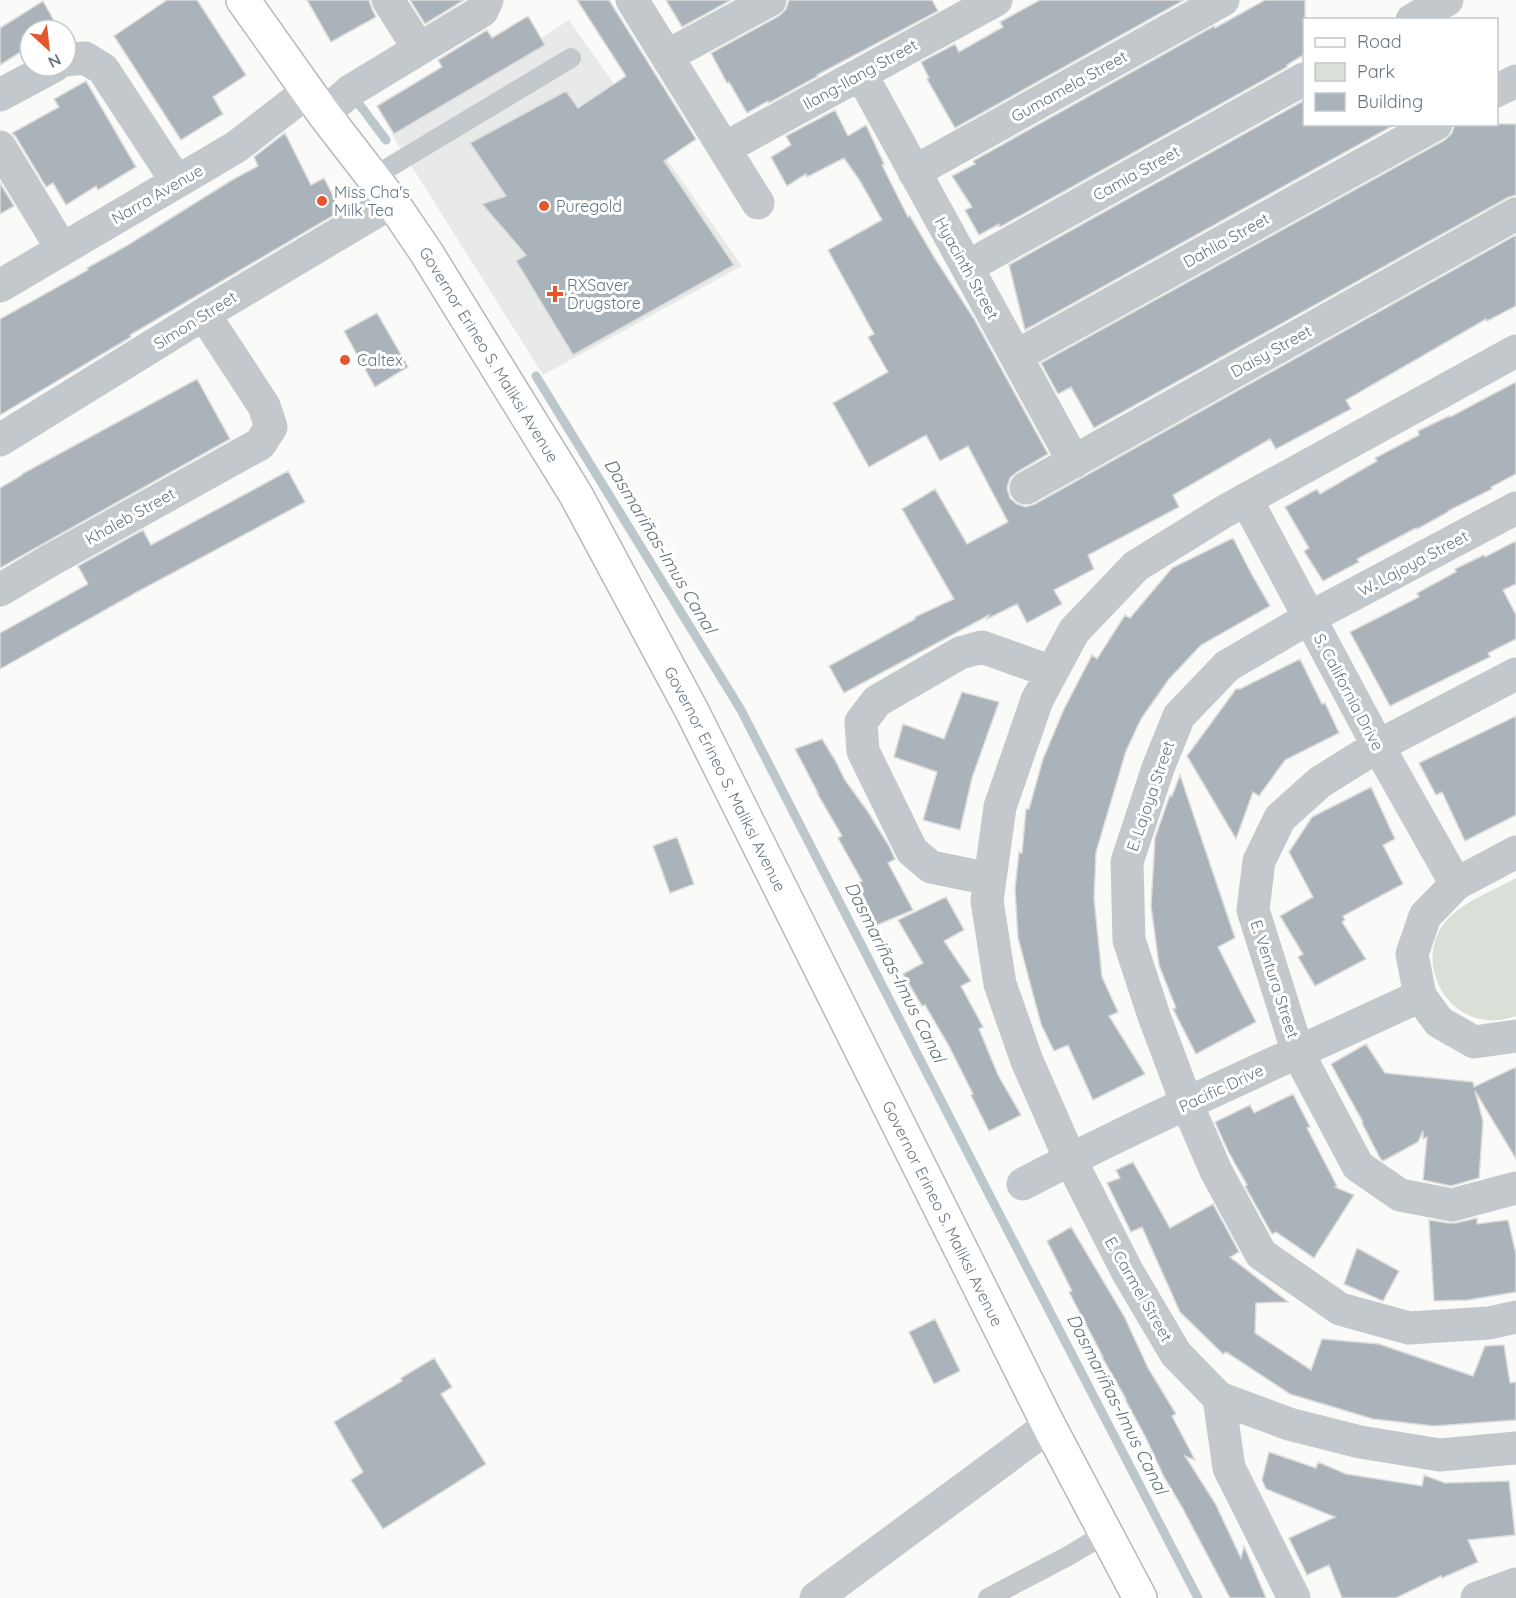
<svg xmlns="http://www.w3.org/2000/svg" width="1516" height="1598" viewBox="0 0 1516 1598" font-family="Quicksand,sans-serif">
<style>
.built{fill:#e8e9e9}
.green{fill:#dadfd7}
.lines{fill:none;stroke-linecap:round;stroke-linejoin:round}
.stream{stroke:#bbc7cb;stroke-width:9}
.building{fill:#aab3b9;stroke:#dcdcda;stroke-width:1.5}
.secondary-casing{stroke:#b3babf;stroke-width:36}
.service{stroke:#c3c8cc;stroke-width:20}
.minor{stroke:#c3c8cc;stroke-width:33}
.secondary{stroke:#fff;stroke-width:33}
.poi-dot{fill:#e4572e;stroke:#fff;stroke-width:2}
.labels{text-anchor:middle;stroke-width:6;stroke-linejoin:round;paint-order:stroke}
.street-label{font-size:16px;fill:#657683;stroke:#fff}
.poi-label{font-size:16px;fill:#657683;stroke:#fff;text-anchor:start}
.water-label{font-size:18px;font-style:italic;fill:#60757c;stroke:#fff}
</style>
<rect width="100%" height="100%" fill="#fafaf8"/>
<path class="built" d="M 569,20 L 742,266 L 543,375 L 392,135 Z"/>
<path class="green" d="M 1516,878 L 1516,1016 C 1504,1020 1492,1022 1480,1019 C 1438,1010 1417,955 1446,921 C 1464,901 1493,891 1516,878 Z"/>
<g class="lines">
<path class="stream" d="M 356,100 L 386,140
M 536,376 L 741,710 L 992,1200 L 1198,1598"/>
</g>
<path class="building" d="M 167,0 L 197,0 L 246,75 L 213,97 L 223,114 L 181,140 L 114,36 Z
M 307,0 L 369,0 L 372,9 L 376,17 L 331,42 Z
M 410,0 L 464,0 L 425,24 Z
M 577,0 L 609,0 L 696,139 L 664,161 L 734,265 L 573,355 L 516,261 L 526,255 L 482,204 L 506,196 L 470,143 L 566,91 L 578,108 L 626,76 Z
M 666,0 L 731,0 L 682,27 Z
M 789,0 L 932,0 L 938,11 L 817,75 L 818,76 L 769,103 L 768,101 L 747,113 L 729,82 L 727,83 L 711,53 L 779,16 L 786,9 Z
M 1040,0 L 1184,0 L 955,128 L 927,79 L 929,78 L 921,62 L 955,44 L 959,52 L 1003,27 L 1000,22 Z
M 1265,0 L 1305,0 L 1305,54 L 1287,65 L 1287,67 L 1000,227 L 999,224 L 979,235 L 965,210 L 972,207 L 952,176 L 975,164 L 973,161 L 1214,26 L 1215,28 Z
M 43,1 L 58,28 L 56,30 L 30,30 L 30,46 L 0,65 L 0,28 Z
M 528,16 L 545,45 L 394,134 L 377,106 L 442,67 L 438,60 L 487,30 L 492,38 Z
M 86,81 L 136,167 L 98,190 L 96,186 L 66,205 L 53,183 L 46,187 L 16,137 L 12,133 L 59,107 L 54,99 Z
M 1305,100 L 1305,124 L 1396,124 L 1025,330 L 1009,265 Z
M 835,110 L 848,136 L 866,125 L 884,164 L 882,165 L 908,217 L 910,216 L 934,257 L 974,319 L 1048,454 L 1017,472 L 1010,478 L 1007,488 L 1010,498 L 1017,504 L 1026,507 L 1035,504 L 1516,235 L 1516,306 L 1487,321 L 1486,319 L 1346,400 L 1351,409 L 1276,449 L 1270,439 L 1173,495 L 1179,507 L 1088,555 L 1094,569 L 1054,590 L 1062,604 L 1027,623 L 1017,604 L 987,619 L 989,615 L 844,693 L 829,666 L 915,619 L 915,617 L 954,599 L 902,509 L 935,489 L 967,544 L 1008,522 L 968,446 L 940,461 L 926,435 L 869,467 L 833,403 L 888,372 L 868,337 L 874,334 L 828,250 L 882,220 L 860,181 L 844,158 L 807,177 L 806,174 L 787,186 L 771,157 L 791,145 L 786,136 Z
M 1455,124 L 1516,124 L 1516,195 L 1507,198 L 1094,428 L 1071,387 L 1058,394 L 1041,363 L 1445,140 L 1452,133 Z
M 285,133 L 311,185 L 324,178 L 341,211 L 130,335 L 131,337 L 0,415 L 0,319 L 88,270 L 87,268 L 128,245 L 232,180 L 258,166 L 254,157 Z
M 0,183 L 14,206 L 0,214 Z
M 377,313 L 408,367 L 375,387 L 344,331 Z
M 197,379 L 230,439 L 0,568 L 0,488 L 22,475 L 22,474 Z
M 1516,382 L 1516,474 L 1491,487 L 1492,489 L 1448,511 L 1448,512 L 1417,529 L 1416,528 L 1357,559 L 1359,562 L 1323,581 L 1304,551 L 1309,548 L 1285,507 L 1317,489 L 1320,494 L 1377,461 L 1375,458 L 1419,435 L 1418,431 L 1449,416 L 1450,417 Z
M 288,471 L 305,502 L 137,592 L 0,669 L 0,633 L 88,584 L 78,566 L 143,530 L 151,545 Z
M 1233,538 L 1252,575 L 1270,606 L 1201,645 L 1169,679 L 1141,719 L 1126,751 L 1096,852 L 1094,898 L 1102,977 L 1118,1012 L 1109,1016 L 1145,1074 L 1093,1100 L 1068,1045 L 1054,1051 L 1041,1024 L 1018,938 L 1015,889 L 1019,852 L 1022,853 L 1026,809 L 1029,809 L 1043,759 L 1064,709 L 1092,655 L 1097,659 L 1125,615 L 1130,618 L 1172,568 Z
M 1516,541 L 1516,584 L 1503,590 L 1516,615 L 1516,639 L 1488,653 L 1490,657 L 1390,706 L 1350,632 L 1419,597 L 1417,593 L 1456,572 L 1455,569 L 1484,555 L 1485,557 Z
M 1300,659 L 1322,704 L 1325,703 L 1339,733 L 1285,760 L 1259,796 L 1253,792 L 1236,839 L 1187,756 L 1236,689 L 1240,689 Z
M 962,692 L 999,702 L 972,778 L 960,830 L 923,820 L 937,772 L 894,757 L 903,724 L 944,739 Z
M 1516,716 L 1516,815 L 1465,841 L 1442,792 L 1436,795 L 1419,763 Z
M 822,739 L 835,760 L 845,780 L 868,812 L 889,846 L 895,859 L 888,863 L 913,910 L 877,925 L 857,883 L 862,881 L 838,838 L 842,836 L 817,793 L 818,793 L 795,749 Z
M 1180,775 L 1235,938 L 1218,947 L 1256,1022 L 1196,1054 L 1173,1009 L 1176,1008 L 1159,965 L 1151,906 L 1155,838 L 1170,795 L 1172,796 Z
M 1371,787 L 1395,839 L 1383,845 L 1403,884 L 1343,916 L 1345,920 L 1342,922 L 1366,959 L 1315,986 L 1298,957 L 1303,954 L 1280,916 L 1313,897 L 1289,852 L 1312,817 Z
M 677,837 L 694,884 L 670,893 L 653,846 Z
M 946,897 L 964,930 L 944,941 L 971,981 L 961,986 L 983,1027 L 979,1029 L 998,1075 L 1021,1115 L 989,1131 L 971,1095 L 973,1094 L 949,1046 L 925,1005 L 922,1006 L 903,974 L 923,963 L 898,920 Z
M 1366,1044 L 1385,1073 L 1473,1082 L 1474,1087 L 1516,1067 L 1516,1159 L 1475,1091 L 1483,1121 L 1479,1178 L 1451,1186 L 1423,1180 L 1427,1137 L 1423,1139 L 1423,1131 L 1418,1142 L 1383,1161 L 1380,1158 L 1362,1123 L 1363,1122 L 1331,1064 Z
M 1293,1094 L 1310,1127 L 1307,1128 L 1337,1186 L 1335,1187 L 1354,1195 L 1314,1258 L 1276,1232 L 1272,1234 L 1245,1186 L 1247,1185 L 1228,1151 L 1215,1122 L 1250,1105 L 1254,1113 Z
M 1133,1162 L 1170,1228 L 1213,1204 L 1239,1252 L 1230,1257 L 1288,1302 L 1256,1303 L 1255,1333 L 1311,1370 L 1322,1339 L 1379,1344 L 1473,1376 L 1485,1346 L 1504,1345 L 1510,1383 L 1516,1382 L 1516,1420 L 1434,1426 L 1373,1419 L 1290,1394 L 1226,1352 L 1223,1354 L 1180,1312 L 1142,1227 L 1131,1232 L 1107,1183 L 1120,1178 L 1116,1170 Z
M 1477,1218 L 1477,1224 L 1508,1220 L 1516,1254 L 1516,1292 L 1468,1300 L 1434,1301 L 1429,1220 L 1448,1223 L 1456,1223 Z
M 1071,1227 L 1124,1316 L 1148,1368 L 1176,1414 L 1172,1416 L 1195,1460 L 1185,1456 L 1215,1503 L 1241,1558 L 1244,1546 L 1266,1598 L 1230,1598 L 1182,1507 L 1164,1477 L 1146,1438 L 1125,1399 L 1126,1399 L 1102,1357 L 1103,1357 L 1069,1292 L 1072,1291 L 1047,1241 Z
M 1357,1248 L 1399,1271 L 1383,1301 L 1344,1284 Z
M 935,1319 L 960,1371 L 934,1384 L 909,1332 Z
M 434,1358 L 452,1387 L 441,1394 L 486,1464 L 383,1529 L 351,1480 L 363,1472 L 334,1422 L 402,1381 L 401,1378 Z
M 1269,1452 L 1316,1468 L 1318,1462 L 1346,1474 L 1422,1486 L 1424,1475 L 1445,1483 L 1509,1481 L 1515,1535 L 1468,1540 L 1478,1562 L 1442,1578 L 1441,1576 L 1396,1598 L 1342,1598 L 1329,1565 L 1307,1575 L 1289,1538 L 1335,1517 L 1266,1489 L 1262,1480 Z"/>
<g class="lines">
<g class="secondary-casing">
<g id="secondary">
<path id="s1" d="M 243,0 L 324,114 L 392,202 L 426,252 L 576,495 L 692,711 L 1049,1426 L 1140,1598"/>
</g>
</g>
<path class="service" d="M 373,177 L 571,58
M 988,1598 L 1070,1555 L 1106,1533"/>
<path class="minor" d="M 388,0 L 419,49
M 632,0 L 758,203
M 1412,20 L 1447,0
M 667,56 L 770,0
M 66,60 L 85,58 L 103,69 L 177,182
M 861,74 L 1074,462
M 1496,91 L 1516,81
M 0,95 L 54,66
M 324,114 L 350,91 L 482,11 L 487,0
M 0,147 L 62,249
M 725,148 L 996,0
M 914,172 L 1223,0
M 967,267 L 1304,79
M 0,286 L 236,147 L 307,92
M 1516,351 L 1225,511 L 1136,566 L 1074,631 L 1037,700 L 1000,807 L 987,901 L 1000,984 L 1027,1061 L 1070,1159 L 1127,1271 L 1176,1354 L 1219,1398 L 1289,1424 L 1360,1442 L 1440,1455 L 1516,1448
M 1016,356 L 1436,124
M 0,440 L 204,314 L 392,202
M 1026,488 L 1516,214
M 1246,499 L 1378,746 L 1456,884
M 1516,508 L 1309,618 L 1227,666 L 1179,716 L 1158,768 L 1127,862 L 1129,940 L 1154,1016 L 1187,1104 L 1216,1171 L 1261,1254 L 1340,1309 L 1409,1328 L 1489,1323 L 1516,1317
M 0,590 L 49,561 L 260,444 L 271,427 L 264,406 L 204,314
M 1516,674 L 1378,746 L 1320,782 L 1280,818 L 1259,861 L 1253,910 L 1298,1053 L 1358,1166 L 1400,1195 L 1452,1205 L 1516,1188
M 1516,852 L 1456,884 L 1425,916 L 1412,954 L 1420,996 L 1439,1022 L 1474,1042 L 1516,1036
M 990,879 L 931,867 L 912,851 L 863,751 L 861,722 L 877,701 L 960,653 L 982,647 L 1052,672
M 1023,1184 C 1153,1116 1287,1058 1420,996
M 1219,1398 L 1229,1468 L 1294,1598
M 816,1598 L 1049,1426
M 1477,1598 L 1516,1584"/>
<use href="#secondary" class="secondary"/>
</g>
<g class="poi-dot">
<circle cx="322" cy="201" r="6"/>
<circle cx="544" cy="206" r="6"/>
<path d="M552 285h6v6h6v6h-6v6h-6v-6h-6v-6h6z"/>
<circle cx="345" cy="360" r="6"/>
</g>
<g class="labels">
<g class="street-label">
<text transform="translate(860 74) rotate(-29)" y="6">Ilang-Ilang Street</text>
<text transform="translate(1069 86) rotate(-29)" y="6">Gumamela Street</text>
<text transform="translate(1136 173) rotate(-29)" y="6">Camia Street</text>
<text transform="translate(157 194) rotate(-30)" y="6">Narra Avenue</text>
<text transform="translate(1226 240) rotate(-29)" y="6">Dahlia Street</text>
<text transform="translate(967 268) rotate(61)" y="6">Hyacinth Street</text>
<text transform="translate(195 320) rotate(-32)" y="6">Simon Street</text>
<text transform="translate(1271 351) rotate(-29)" y="6">Daisy Street</text>
<text dy="6" stroke="none"><textPath href="#s1" startOffset="432">Governor Erineo S. Maliksi Avenue</textPath></text>
<text transform="translate(130 516) rotate(-29)" y="6">Khaleb Street</text>
<text transform="translate(1413 563) rotate(-28)" y="6">W. Lajoya Street</text>
<text transform="translate(1349 692) rotate(62)" y="6">S. California Drive</text>
<text dy="6" stroke="none"><textPath href="#s1" startOffset="918">Governor Erineo S. Maliksi Avenue</textPath></text>
<text transform="translate(1150 796) rotate(-71)" y="6">E. Lajoya Street</text>
<text transform="translate(1275 979) rotate(72)" y="6">E. Ventura Street</text>
<text transform="translate(1221 1088) rotate(-25)" y="6">Pacific Drive</text>
<text dy="6" stroke="none"><textPath href="#s1" startOffset="1404">Governor Erineo S. Maliksi Avenue</textPath></text>
<text transform="translate(1139 1289) rotate(60)" y="6">E. Carmel Street</text>
</g>
<g class="poi-label">
<text x="334" y="198">Miss Cha's<tspan x="334" dy="18">Milk Tea</tspan></text>
<text x="556" y="212">Puregold</text>
<text x="567" y="291">RXSaver<tspan x="567" dy="18">Drugstore</tspan></text>
<text x="357" y="366">Caltex</text>
</g>
<g class="water-label">
<text transform="translate(660 546) rotate(59)" y="6">Dasmariñas-Imus Canal</text>
<text transform="translate(895 972) rotate(63)" y="6">Dasmariñas-Imus Canal</text>
<text transform="translate(1117 1404) rotate(63)" y="6">Dasmariñas-Imus Canal</text>
</g>
</g>
<rect x="1303" y="18" width="195" height="108" fill="#ffffff" stroke="#c1c8cd" stroke-width="1.5"/>
<rect x="1315" y="38" width="30" height="9" fill="#ffffff" stroke="#c1c8cd" stroke-width="1.5"/>
<text x="1357" y="48" font-size="18" fill="#657683">Road</text>
<rect x="1315" y="63" width="30" height="18" fill="#dadfd7" stroke="#c1c8cd" stroke-width="1.5"/>
<text x="1357" y="78" font-size="18" fill="#657683">Park</text>
<rect x="1315" y="93" width="30" height="18" fill="#aab3b9" stroke="#c1c8cd" stroke-width="1.5"/>
<text x="1357" y="108" font-size="18" fill="#657683">Building</text>
<g transform="translate(48 48) rotate(153)"><circle r="28" fill="#ffffff" stroke="#c1c8cd" stroke-width="1.5"/>
<path d="M0-4.5L10 22L0 15L-10 22Z" fill="#e4572e"/>
<text y="-9" font-size="16" font-weight="bold" text-anchor="middle" fill="#657683">N</text>
</g>
</svg>
